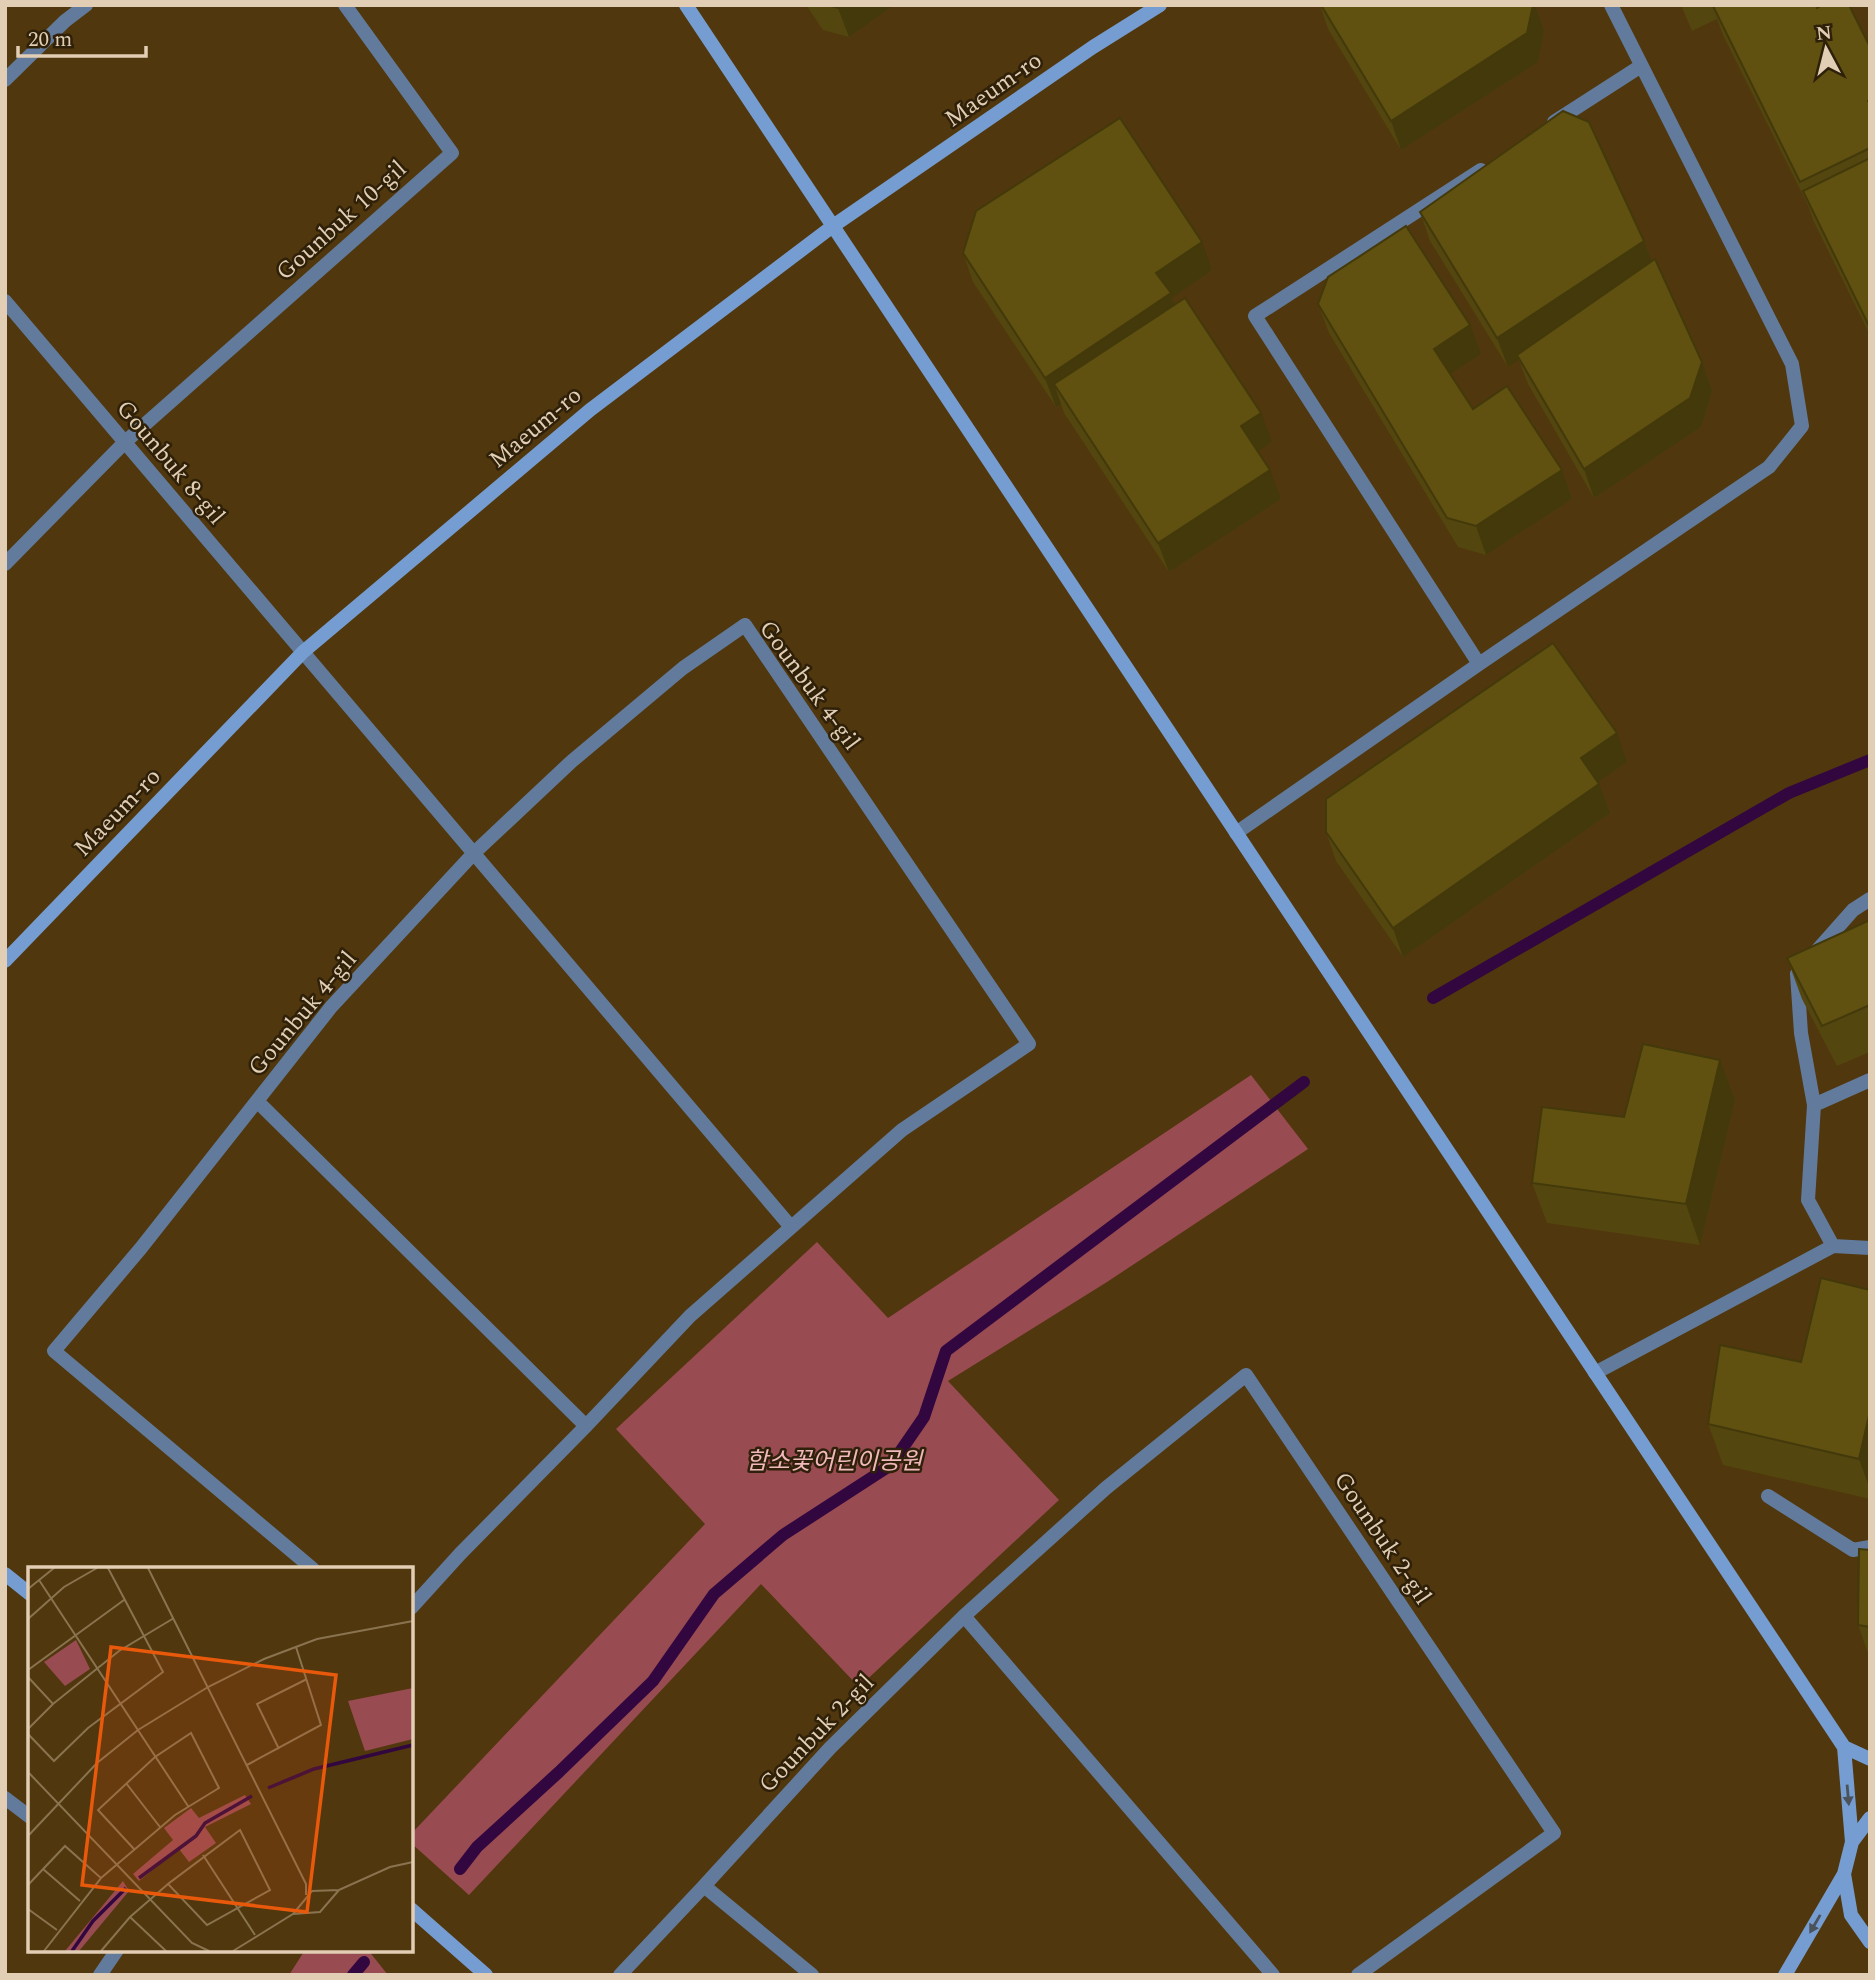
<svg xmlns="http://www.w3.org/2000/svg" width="1875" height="1980" viewBox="0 0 1875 1980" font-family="Spectral,'Noto Sans KR',serif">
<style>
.green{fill:#994b52}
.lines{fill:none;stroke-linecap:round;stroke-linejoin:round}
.stream{stroke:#320740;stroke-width:12}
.lane{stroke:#627b9c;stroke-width:14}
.street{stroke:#627b9c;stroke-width:14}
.secondary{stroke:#769dd2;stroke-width:14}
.wall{fill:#53460e}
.shaded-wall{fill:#43390b}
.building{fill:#605110;stroke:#43390b;stroke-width:2}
.oneway{fill:#4b525a}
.labels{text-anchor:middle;stroke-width:5;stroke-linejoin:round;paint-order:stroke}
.street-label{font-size:24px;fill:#e1ceb4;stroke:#2f200a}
.park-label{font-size:24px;font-style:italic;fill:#f1b9bc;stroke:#2f200a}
.inset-river{fill:none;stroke:#320740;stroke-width:3.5}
.inset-road{fill:none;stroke:#8a7350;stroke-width:2}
.view{fill:#e8590c;fill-opacity:0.15;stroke:#e8590c;stroke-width:3.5}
.inset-edge{fill:none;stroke:#e1ceb4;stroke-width:3.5}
</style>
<rect width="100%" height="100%" fill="#50370d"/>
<path class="green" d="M 1251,1075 L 1308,1149 L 1107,1282 L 948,1381 L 1059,1500 L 859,1687 L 761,1584 L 469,1895 L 411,1843 L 411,1834 L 705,1524 L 616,1429 L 817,1242 L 888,1318 Z
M 305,1950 L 368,1950 L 388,1975 L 289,1975 Z"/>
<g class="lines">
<path class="stream" d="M 1433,998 L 1789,793 L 1870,760
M 460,1869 L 477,1847 L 559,1772 L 653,1681 L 714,1594 L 783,1535 L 891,1465 L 924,1417 L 946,1351 L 1304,1082
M 353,1975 L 364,1962"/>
<path class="lane" d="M 1814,954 L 1853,910 L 1870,899
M 1799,973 L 1797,974 L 1801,1033 L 1814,1105 L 1808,1200 L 1833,1246 L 1870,1248
M 1814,1105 L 1870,1080
M 1595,1373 L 1833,1246
M 1768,1496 L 1853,1550 L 1870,1547"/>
<path class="street" d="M 5,80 L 65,21 L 86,5
M 1554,122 L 1641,66
M 5,301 L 791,1227
M 5,564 L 125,442 L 452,153 L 345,5
M 1479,664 L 1255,316 L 1481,170
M 1236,833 L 1479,664 L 1769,467 L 1802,426 L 1792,364 L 1611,5
M 258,1102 L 586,1426
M 313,1569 L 54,1351 L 141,1248 L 331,1007 L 474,853 L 572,761 L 683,668 L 745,625 L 1029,1044 L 902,1130 L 690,1316 L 586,1426 L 460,1554 L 411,1608
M 964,1616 L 1273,1975
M 5,1798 L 30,1817
M 100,1975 L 117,1950
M 620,1975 L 704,1886
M 812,1975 L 704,1886 L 830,1748 L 964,1616 L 1106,1488 L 1246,1375 L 1554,1833 L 1358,1975"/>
<path class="secondary" d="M 686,5 L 1844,1747 L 1852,1842
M 5,961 L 303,652 L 590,410 L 833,226 L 1093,47 L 1160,5
M 5,1574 L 30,1594
M 1844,1747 L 1870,1759
M 1844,1874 L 1851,1915 L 1870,1942
M 411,1909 L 486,1975
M 1785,1975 L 1844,1874 L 1852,1842 L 1870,1818"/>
</g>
<path class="wall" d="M 806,5 L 894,5 L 849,37 L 823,30 Z
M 1320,5 L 1535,5 L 1544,31 L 1538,62 L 1401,150 L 1328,29 Z
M 1681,5 L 1816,5 L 1817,8 L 1870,47 L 1870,335 L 1813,220 L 1808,205 L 1723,35 L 1717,19 L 1692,31 Z
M 1420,212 L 1644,241 L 1652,262 L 1702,362 L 1712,391 L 1701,427 L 1594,498 L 1528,384 L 1519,360 L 1508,367 L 1430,241 Z
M 963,253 L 1212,270 L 1172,298 L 1175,305 L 1272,442 L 1258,451 L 1281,499 L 1169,572 L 1064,413 L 1061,404 L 1056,407 L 973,282 Z
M 1318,304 L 1481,354 L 1450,374 L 1473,409 L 1562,470 L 1572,499 L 1486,555 L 1458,547 L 1329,333 Z
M 1627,762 L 1598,782 L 1610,813 L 1403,957 L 1336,861 L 1326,832 Z
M 1870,920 L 1870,1052 L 1837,1066 L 1802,999 L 1787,958 Z
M 1720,1060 L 1735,1100 L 1700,1245 L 1547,1223 L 1532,1183 L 1624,1117 Z
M 1870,1290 L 1870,1499 L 1723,1465 L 1708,1424 L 1801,1362 Z
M 1870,1550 L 1870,1659 L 1858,1625 Z"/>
<path class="shaded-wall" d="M 842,5 L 894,5 L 849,37 L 838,8 Z
M 1533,5 L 1535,5 L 1544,31 L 1538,62 L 1401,150 L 1391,121 Z
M 1644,241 L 1655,270 L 1517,355 L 1519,360 L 1508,367 L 1497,338 Z
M 1202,242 L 1212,270 L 1172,298 L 1181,322 L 1054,384 L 1061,404 L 1056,407 L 1045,378 L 1156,273 Z
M 1470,325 L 1481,354 L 1444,378 L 1434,349 Z
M 1702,362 L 1712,391 L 1701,427 L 1594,498 L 1584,469 Z
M 1261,413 L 1272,442 L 1252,455 L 1241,426 Z
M 1270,470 L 1281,499 L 1169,572 L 1158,543 Z
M 1562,470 L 1572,499 L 1486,555 L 1476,526 Z
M 1617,733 L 1627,762 L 1591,787 L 1581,758 Z
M 1599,784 L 1610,813 L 1403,957 L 1393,928 Z
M 1720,1060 L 1735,1100 L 1700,1245 L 1686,1204 Z
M 1870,1411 L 1870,1489 L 1859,1459 Z"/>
<path class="building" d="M 828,5 L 842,5 L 838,8 Z
M 1321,5 L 1533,5 L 1527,33 L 1391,121 Z
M 1816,5 L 1817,8 L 1822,5 L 1849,5 L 1870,47 L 1870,100 L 1868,101 L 1870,104 L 1870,148 L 1800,182 L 1713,6 Z
M 1563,111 L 1589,122 L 1644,241 L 1497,338 L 1420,212 Z
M 1120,118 L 1202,242 L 1156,273 L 1171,293 L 1045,378 L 963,253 L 976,211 Z
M 1870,158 L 1870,328 L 1803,191 Z
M 1406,226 L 1470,325 L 1434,349 L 1473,409 L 1507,386 L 1562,470 L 1476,526 L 1447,518 L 1318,304 L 1328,277 Z
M 1655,259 L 1702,362 L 1690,398 L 1584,469 L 1517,355 Z
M 1185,298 L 1261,413 L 1241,426 L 1270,470 L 1158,543 L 1054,384 Z
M 1553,643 L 1617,733 L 1581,758 L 1599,784 L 1393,928 L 1326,832 L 1326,799 Z
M 1870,920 L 1870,1005 L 1822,1026 L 1787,958 Z
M 1643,1044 L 1720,1060 L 1686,1204 L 1532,1183 L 1542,1107 L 1624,1117 Z
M 1821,1278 L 1870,1290 L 1870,1411 L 1859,1459 L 1708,1424 L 1720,1345 L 1801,1362 Z
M 1859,1549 L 1870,1550 L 1870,1627 L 1858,1625 Z"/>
<defs><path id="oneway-solid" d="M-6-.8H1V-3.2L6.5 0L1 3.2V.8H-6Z" transform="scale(1.75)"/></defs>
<g class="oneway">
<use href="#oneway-solid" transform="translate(1848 1795) rotate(85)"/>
<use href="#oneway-solid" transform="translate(1815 1924) rotate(120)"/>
</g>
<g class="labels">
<g class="street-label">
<text transform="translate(993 89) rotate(-35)" y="8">Maeum-ro</text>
<text transform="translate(341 220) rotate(-42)" y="8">Gounbuk 10-gil</text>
<text transform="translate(535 427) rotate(-40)" y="8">Maeum-ro</text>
<text transform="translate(171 462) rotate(50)" y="8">Gounbuk 8-gil</text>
<text transform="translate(810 685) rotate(54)" y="8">Gounbuk 4-gil</text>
<text transform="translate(117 812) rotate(-46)" y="8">Maeum-ro</text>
<text transform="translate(302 1013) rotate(-50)" y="8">Gounbuk 4-gil</text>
<text transform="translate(1383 1538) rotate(56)" y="8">Gounbuk 2-gil</text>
<text transform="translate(816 1733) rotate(-46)" y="8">Gounbuk 2-gil</text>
</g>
<g class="park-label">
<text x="834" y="1469">함소꽃어린이공원</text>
</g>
</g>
<g transform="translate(28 1567)">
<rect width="385" height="385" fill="#50370d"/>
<path d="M 48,73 L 62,102 L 37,119 L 16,95 ZM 385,121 L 385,172 L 337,184 L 320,134 ZM 217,228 L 223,237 L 177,260 L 188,276 L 161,295 L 151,282 L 111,314 L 105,307 L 145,273 L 136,261 L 163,241 L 171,251 ZM 95,314 L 101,324 L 51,384 L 37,384 Z" fill="#994b52"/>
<path class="inset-river" d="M 240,221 L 286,202 L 385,178M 111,311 L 168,269 L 177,256 L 224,229M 44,384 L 65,354 L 98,321"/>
<path class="inset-road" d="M 120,1 L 278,317 L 278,328M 11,13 L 160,239M 0,22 L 26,1M 0,52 L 36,20 L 69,1M 0,103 L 96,33M 0,110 L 25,137 L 91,84 L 146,51M 0,162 L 25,137M 0,167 L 26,194 L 60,161 L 135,105 L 80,1M 251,182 L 229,137 L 279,112M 219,198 L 293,158 L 268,80M 0,205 L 164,376 L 181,384M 98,216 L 132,260M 212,263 L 242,323 L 179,358 L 140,317 ZM 0,269 L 69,196 L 110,163 L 180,120 L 236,92 L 289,72 L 385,54M 175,288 L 227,368M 15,302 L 52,334M 73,311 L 147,248 L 191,221 L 163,166 L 127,190 L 70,243 L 106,282M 0,318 L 37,279 L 73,311 L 16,384M 0,342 L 29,363M 265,347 L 284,324 L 311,323 L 362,300 L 385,295M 102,350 L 138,384M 73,384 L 102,350 L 140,317M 205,384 L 265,347 L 292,345 L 311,323"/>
<path class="view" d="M 83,80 L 308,108 L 279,345 L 54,318 Z"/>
<rect width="385" height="385" class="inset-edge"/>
</g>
<rect width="1875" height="1980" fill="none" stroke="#e1ceb4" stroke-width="14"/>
<g transform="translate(1826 49) rotate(353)" stroke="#2f200a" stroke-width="5" paint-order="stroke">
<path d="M0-5L12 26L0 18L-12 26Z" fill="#e1ceb4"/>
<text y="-10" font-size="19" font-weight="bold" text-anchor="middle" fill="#e1ceb4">N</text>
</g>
<path d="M18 46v10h128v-10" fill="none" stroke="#e1ceb4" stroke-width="3.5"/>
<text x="28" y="46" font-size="21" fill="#e1ceb4" stroke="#2f200a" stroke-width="5" paint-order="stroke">20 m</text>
</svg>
